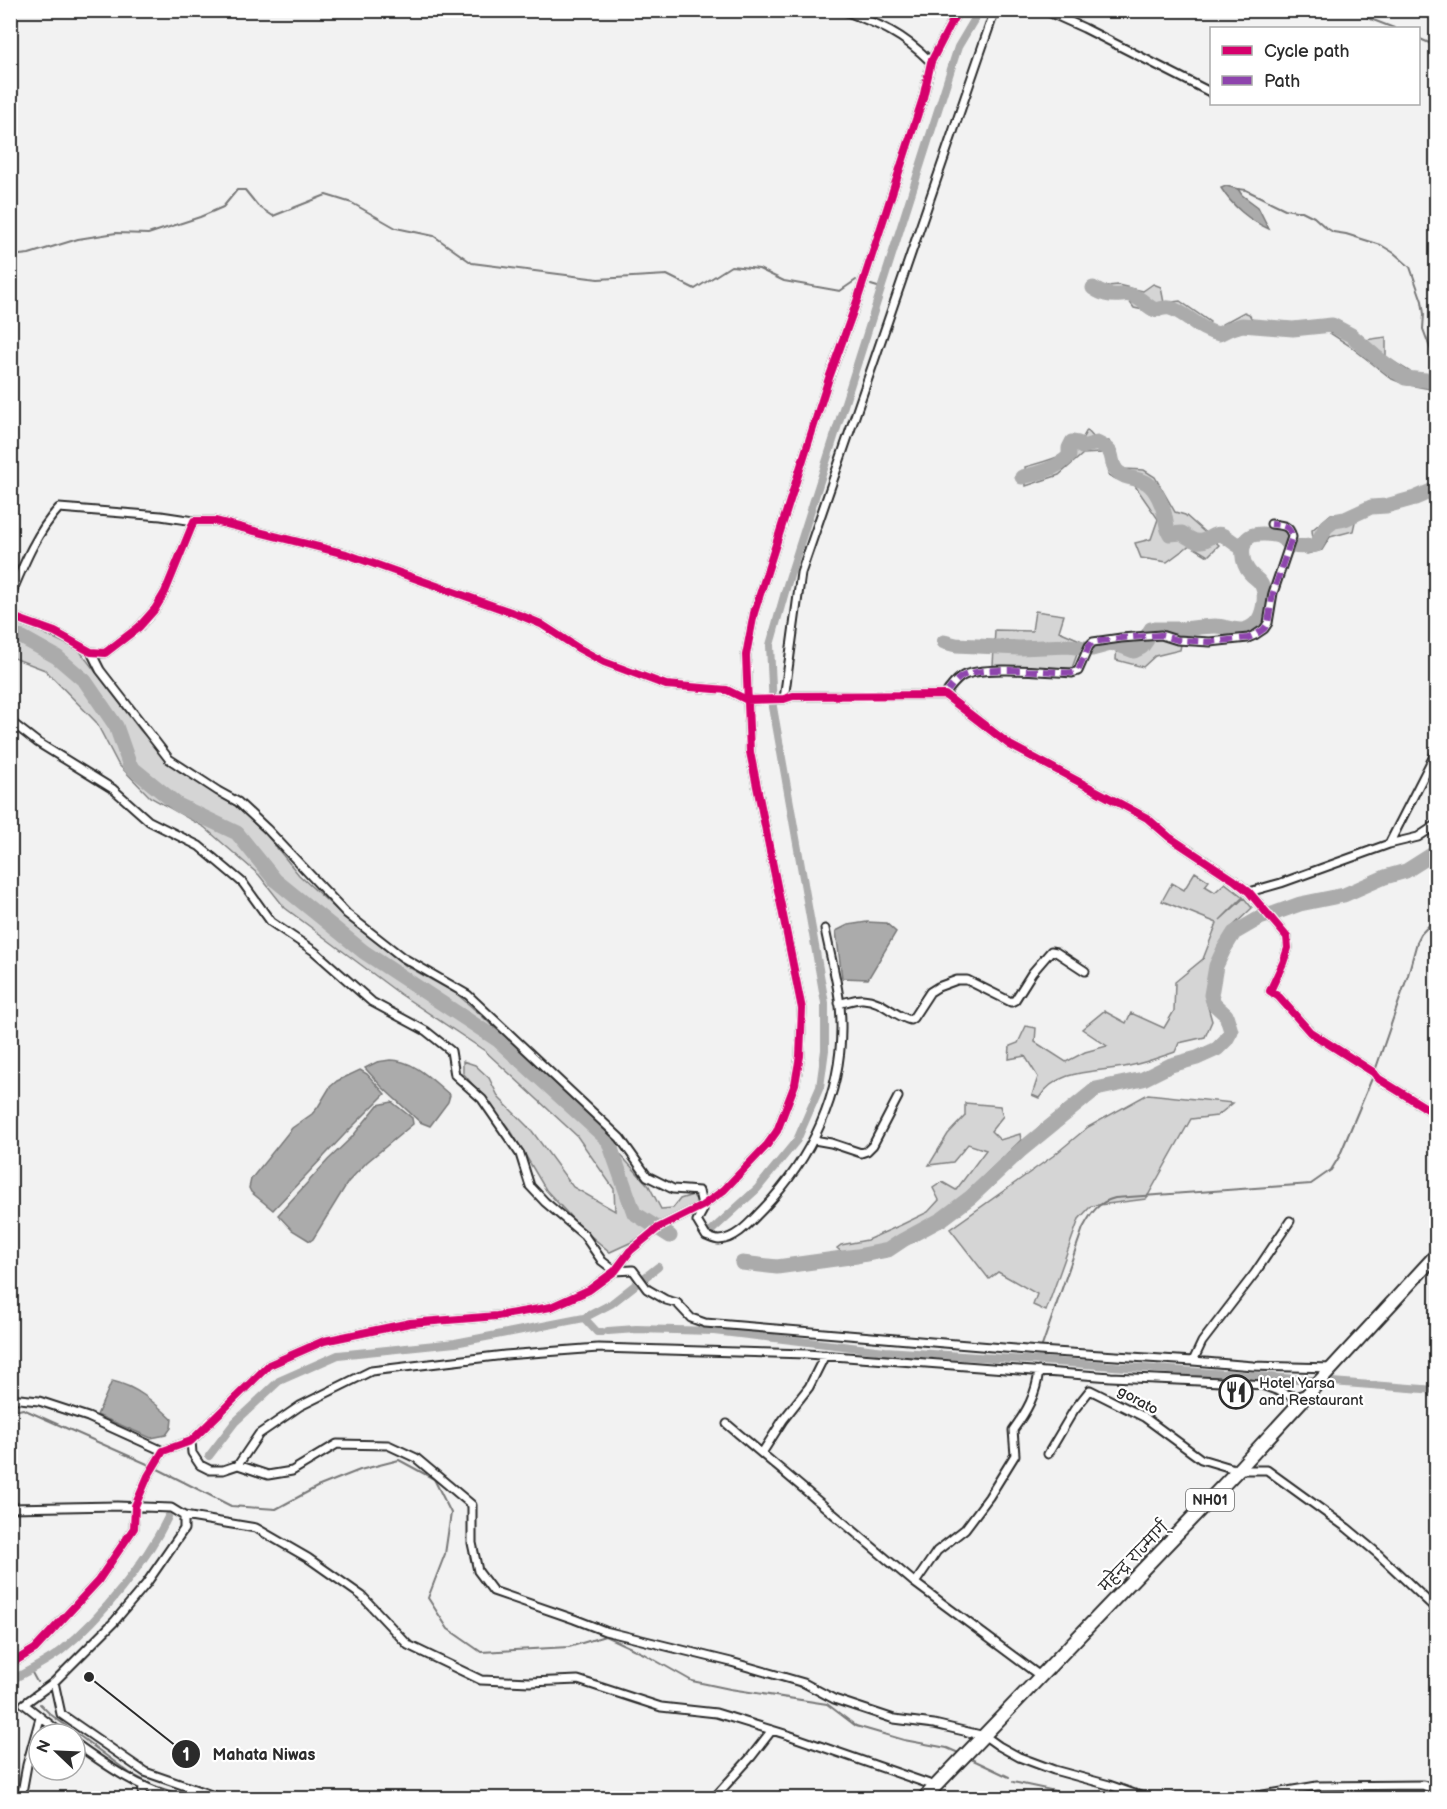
<svg xmlns="http://www.w3.org/2000/svg" width="1447" height="1809" viewBox="0 0 1447 1809" font-family="'Balsamiq Sans','Playpen Sans Deva',sans-serif">
<style>
.green{fill:#d5d5d5;stroke:#808080;stroke-width:1.5}
.water{fill:#ababab;stroke:#787878;stroke-width:1.5}
.lines{fill:none;stroke-linecap:round;stroke-linejoin:round}
.stream{stroke:#787878;stroke-width:2}
.canal{stroke:#ababab;stroke-width:8}
.river{stroke:#ababab;stroke-width:15}
.street-casing{stroke:#2b2b2b;stroke-width:11}
.highway-casing{stroke:#2b2b2b;stroke-width:16}
.street{stroke:#fff;stroke-width:7}
.highway{stroke:#fff;stroke-width:12}
.quiet{stroke:#8e44ad;stroke-width:6;stroke-dasharray:12 6;stroke-linecap:butt}
.cycleway-casing{stroke:#fff;stroke-width:11}
.cycleway{stroke:#d6006c;stroke-width:8}
.labels{text-anchor:middle;stroke-width:4.5;stroke-linejoin:round;paint-order:stroke}
.shield{fill:#fff;stroke:#6b6b6b;stroke-width:1.5}
.shield-label{font-size:14px;font-weight:bold;fill:#2b2b2b}
.poi-label{font-size:15px;fill:#2b2b2b;stroke:#fff;text-anchor:start}
.street-label{font-size:15px;fill:#2b2b2b;stroke:#fff}
.leader{fill:none;stroke:#2b2b2b;stroke-width:2}
.callout-dot{fill:#2b2b2b;stroke:#fff;stroke-width:2}
.mark-label{font-size:18px;text-anchor:middle;font-weight:bold;fill:#fff}
.callout-label{font-size:16px;text-anchor:middle;font-weight:bold;fill:#2b2b2b;stroke:#fff;stroke-width:4.5;stroke-linejoin:round;paint-order:stroke}
</style>
<rect width="100%" height="100%" fill="#f2f2f2"/>
<filter id="ink" filterUnits="userSpaceOnUse"><feTurbulence type="fractalNoise" baseFrequency=".0167" numOctaves="2"/><feDisplacementMap in="SourceGraphic" scale="12" xChannelSelector="R" yChannelSelector="G"/><feConvolveMatrix kernelMatrix="1 2 1 2 8 2 1 2 1" color-interpolation-filters="sRGB"/></filter>
<g filter="url(#ink)">
<path class="green" d="M 1153,284 L 1161,287 L 1164,303 L 1180,301 L 1210,322 L 1204,332 L 1193,327 L 1170,311 L 1153,312 L 1134,308 L 1129,301 L 1105,299 L 1107,286 L 1118,285 L 1143,291 Z
M 1244,312 L 1249,314 L 1254,323 L 1252,329 C 1241,328 1228,334 1216,337 L 1222,324 Z
M 1308,321 C 1332,322 1348,322 1365,340 L 1386,337 L 1386,357 L 1415,375 L 1436,378 L 1436,390 L 1404,384 L 1392,379 L 1350,346 L 1327,331 L 1310,330 Z
M 1087,430 L 1096,440 L 1109,441 L 1120,466 L 1125,469 L 1144,470 L 1155,477 L 1175,512 L 1185,515 L 1219,545 L 1208,556 L 1190,545 L 1167,562 L 1141,558 L 1135,543 L 1151,539 L 1158,519 L 1133,483 L 1116,479 L 1108,475 L 1110,460 L 1102,453 L 1083,454 L 1059,475 L 1026,486 L 1025,467 C 1049,460 1076,455 1087,430 Z
M 1357,513 L 1353,531 L 1330,537 L 1322,550 L 1307,554 L 1295,550 L 1296,540 L 1313,540 L 1312,530 L 1331,514 Z
M 1035,611 L 1064,615 L 1059,631 L 1082,641 L 1072,668 L 993,666 L 995,630 L 1032,631 Z
M 10,621 L 39,631 L 79,650 L 140,730 L 178,771 L 236,806 L 264,832 L 299,875 L 351,923 L 405,965 L 457,994 L 483,1017 L 581,1111 L 627,1162 L 649,1186 L 661,1209 L 673,1208 L 680,1199 L 693,1195 L 698,1203 L 634,1241 L 610,1252 L 580,1227 L 546,1190 L 511,1131 L 463,1073 L 463,1061 L 475,1065 L 489,1078 L 499,1098 L 532,1131 L 573,1187 L 615,1211 L 614,1189 L 577,1136 L 485,1051 L 400,994 L 285,908 L 259,875 L 204,827 L 150,797 L 118,764 L 96,722 L 45,670 L 11,657 Z
M 1161,637 L 1181,645 L 1180,650 L 1155,656 L 1143,667 L 1116,660 L 1117,641 Z
M 1195,872 L 1209,881 L 1205,886 L 1215,892 L 1225,883 L 1243,897 L 1220,920 L 1244,898 L 1252,908 L 1231,928 L 1211,962 L 1206,1000 L 1212,1021 L 1205,1037 L 1179,1043 L 1175,1052 C 1160,1057 1145,1063 1129,1066 C 1098,1073 1058,1067 1039,1098 L 1032,1095 L 1038,1077 L 1025,1056 L 1009,1059 L 1010,1046 L 1018,1043 L 1026,1026 L 1036,1028 L 1035,1042 L 1066,1062 L 1085,1052 L 1107,1046 L 1082,1029 L 1104,1011 L 1126,1023 L 1131,1013 L 1164,1028 L 1174,1011 L 1175,982 L 1203,959 L 1217,923 L 1162,901 L 1172,883 L 1184,890 Z
M 1148,1094 L 1233,1103 L 1217,1116 L 1191,1119 L 1146,1199 L 1091,1206 L 1079,1219 L 1046,1311 L 1033,1305 L 1037,1294 L 998,1272 L 989,1279 L 950,1229 L 1053,1156 L 1088,1127 Z
M 965,1103 L 1000,1106 L 1003,1116 L 991,1131 L 1000,1140 L 1020,1134 L 1021,1140 L 962,1197 L 937,1224 L 914,1242 L 894,1248 L 845,1255 L 837,1248 L 841,1245 L 867,1240 L 901,1225 L 928,1212 L 939,1200 L 933,1188 L 942,1182 L 956,1190 L 986,1150 L 968,1144 L 953,1162 L 929,1165 L 948,1134 L 965,1116 Z"/>
<path class="water" d="M 1226,186 L 1238,189 L 1242,195 L 1258,207 L 1269,229 C 1250,221 1232,206 1221,188 Z
M 867,922 L 886,923 L 896,932 L 868,979 L 842,978 L 836,931 L 848,925 Z
M 390,1060 C 414,1060 432,1080 450,1095 L 448,1102 L 430,1126 L 420,1122 L 382,1087 L 365,1068 L 377,1062 Z
M 360,1070 L 367,1074 L 385,1094 L 345,1134 L 273,1210 L 251,1192 L 249,1188 L 251,1179 L 292,1128 L 312,1114 L 318,1107 L 330,1087 L 337,1081 Z
M 392,1102 L 412,1118 L 413,1124 L 367,1162 L 348,1182 L 313,1239 L 310,1241 L 292,1230 L 278,1215 L 328,1160 L 352,1137 L 378,1105 Z
M 112,1381 C 136,1386 154,1402 172,1419 L 171,1428 L 166,1435 L 151,1438 L 97,1415 Z"/>
<g class="lines">
<path class="stream" d="M 1367,10 L 1368,18 L 1394,28
M 1418,38 L 1436,46
M 1238,189 L 1246,190 L 1285,209 L 1296,211 L 1302,211 L 1314,217 L 1325,227 L 1333,232 L 1346,234 L 1381,245 L 1394,253 L 1410,267 L 1422,301 L 1424,314 L 1423,329 L 1436,364
M 10,256 L 29,254 L 78,239 L 116,233 L 148,234 L 200,217 L 223,207 L 237,190 L 245,190 L 258,206 L 273,216 L 326,195 L 352,203 L 396,228 L 434,236 L 472,263 L 598,279 L 667,275 L 695,289 L 731,266 L 759,269 L 784,281 L 840,291 L 856,280
M 871,285 L 881,288
M 1375,1071 L 1408,975 L 1417,942 L 1421,934 L 1436,918
M 1042,1346 L 1083,1228 C 1091,1213 1098,1202 1115,1198 L 1311,1184 L 1331,1170 L 1339,1157 L 1373,1076
M 1042,1361 L 1043,1356
M 10,1412 L 23,1409 L 154,1467 L 231,1506 L 276,1509 L 317,1487 L 360,1470 L 399,1460 L 434,1479 L 451,1513 L 445,1554 L 428,1598 L 448,1629 L 481,1652 L 569,1647 L 605,1636 L 644,1654 L 692,1681 L 730,1689 L 827,1704 L 856,1726 L 904,1740 L 947,1748 L 961,1754
M 30,1669 L 37,1682
M 40,1704 L 50,1714 L 131,1774 L 154,1786 L 193,1798
M 969,1758 L 1009,1777
M 1013,1782 L 1088,1798
M 1416,1798 L 1427,1798"/>
<path class="canal" d="M 711,1231 L 757,1189 L 797,1140 L 820,1087 L 825,1050 L 825,1003 L 773,707 L 770,645 L 787,585 L 958,47 L 980,10
M 584,1318 L 597,1332 L 602,1332
M 608,1331 L 636,1329 L 714,1331 L 885,1351 L 1042,1361 L 1311,1380
M 1332,1382 L 1436,1390
M 209,1456 L 235,1422 L 279,1381 L 338,1355 L 455,1343 L 584,1318 L 611,1304 L 658,1267
M 10,1681 C 27,1671 47,1662 62,1650 C 102,1617 145,1564 168,1517"/>
<path class="river" d="M 1093,288 C 1102,294 1109,296 1121,295 C 1123,295 1128,294 1130,295 C 1141,297 1146,306 1155,310 C 1160,309 1165,307 1170,308 C 1187,313 1198,330 1219,334 L 1229,329 L 1242,325 L 1293,329 L 1332,325 L 1351,335 L 1375,356 L 1405,378 L 1436,381
M 1022,477 C 1039,473 1056,469 1069,456 L 1069,448 L 1072,442 L 1078,443 L 1082,447 L 1097,443 C 1119,453 1107,459 1117,471 C 1125,480 1138,477 1147,483 C 1156,489 1163,506 1165,516 C 1167,523 1166,528 1170,534 L 1182,533 C 1206,553 1209,530 1222,535 C 1228,537 1233,543 1239,546 L 1244,545
M 1148,634 L 1151,629 C 1162,629 1173,629 1183,629 C 1194,628 1205,626 1215,626 C 1229,626 1242,636 1255,624 C 1263,617 1267,596 1262,586 C 1260,580 1254,578 1250,573 C 1242,564 1238,543 1251,536 C 1257,533 1272,534 1278,536 C 1284,538 1287,544 1294,546 C 1301,548 1309,546 1316,545 L 1326,527 L 1334,521 L 1345,519 L 1371,507 L 1386,506 L 1415,498 L 1436,489
M 10,635 L 23,638 L 57,657 L 85,681 L 116,726 L 130,766 L 178,805 L 237,833 L 275,880 L 364,952 L 498,1040 L 608,1140 L 634,1213 L 670,1236
M 944,642 L 956,645 L 1020,648 L 1068,646 L 1092,649 L 1114,643 L 1134,651 L 1142,647 L 1147,640
M 742,1263 L 777,1267 L 857,1256 L 888,1250 L 903,1240 L 942,1219 L 971,1197 L 1020,1151 L 1096,1089 L 1143,1079 L 1171,1065 L 1197,1058 L 1217,1049 L 1226,1040 L 1231,1031 L 1226,1015 L 1214,1004 L 1211,995 L 1216,966 L 1224,949 L 1234,933 L 1260,918 L 1275,913 L 1300,904 L 1344,895 L 1385,877 L 1406,871 L 1436,852"/>
<g class="street-casing">
<path id="street" d="M 842,10 C 881,25 902,33 931,62
M 1044,10 L 1084,28 L 1212,93
M 10,597 C 23,566 36,533 59,508 L 161,516 L 194,521
M 10,616 L 55,632 L 91,652 L 105,653 L 139,627 L 155,609 L 165,592 L 194,521 L 215,521 L 346,554 L 522,616 L 541,624 L 578,648 L 604,662 L 666,685 L 727,690 L 747,700 L 784,699 L 793,696 L 945,695 L 1010,745 L 1147,818 L 1169,837 L 1234,880 L 1249,892 L 1287,937 L 1288,948 L 1283,963 L 1270,991 L 1279,997 L 1310,1032 L 1373,1072 L 1379,1079 L 1436,1114
M 91,652 L 100,670 L 169,759 L 218,791 L 238,802 L 267,829 L 347,914 L 402,957 L 468,995 L 620,1138 L 647,1176 L 673,1189 L 699,1191 L 703,1210 L 697,1221 L 706,1236 C 709,1237 715,1240 719,1240 C 737,1239 751,1221 763,1209 C 811,1159 842,1095 841,1024 C 841,993 831,960 825,929
M 945,695 C 949,689 954,682 961,677 C 979,665 1048,672 1072,673 L 1078,671 L 1089,646 L 1093,642 L 1121,638 L 1161,635 L 1177,640 L 1210,642 L 1248,638 L 1255,635 L 1264,629 L 1268,623 L 1273,593 L 1292,537 C 1290,525 1282,525 1271,524
M 784,699 L 801,573 L 995,10
M 10,721 L 37,742 L 113,789 L 149,821 L 199,846 L 243,883 L 271,922 L 314,951 L 372,1002 L 426,1031 L 451,1051 L 455,1075 L 482,1099 L 520,1154 L 530,1186 L 545,1202 L 584,1235 L 602,1261 L 615,1271 L 633,1270 L 647,1289 L 666,1300 L 677,1303 L 691,1318 L 705,1323 L 1039,1351 L 1193,1361
M 1389,844 L 1418,837 L 1436,825
M 1249,892 L 1281,883 L 1389,844 L 1436,752
M 839,1003 C 847,1003 855,998 863,999 C 882,1000 893,1015 910,1020 L 913,1018 L 930,992 L 938,987 L 957,980 L 967,980 L 1011,1002 L 1015,1000 L 1032,973 L 1051,951 L 1056,952 L 1085,971
M 814,1140 L 831,1143 L 861,1153 L 867,1151 L 873,1145 L 898,1097
M 1290,1221 L 1255,1273 L 1202,1342 L 1193,1361 L 1253,1366 L 1332,1368
M 10,1398 L 39,1401 L 88,1417 L 163,1451
M 727,1424 L 915,1583 L 1040,1676
M 191,1441 L 192,1453 L 200,1465 L 210,1470 L 223,1470 L 238,1465 L 268,1475 L 292,1471 L 337,1444 L 388,1445 L 416,1458 L 472,1505 L 472,1543 L 478,1571 L 493,1591 L 574,1619 L 605,1631 L 731,1662 L 804,1683 L 834,1699 L 894,1719 L 934,1724 L 985,1736 L 999,1746 L 1019,1757 L 1054,1770 L 1109,1785 L 1146,1798
M 762,1453 L 783,1420 L 809,1387 L 825,1355
M 1048,1454 L 1074,1410 L 1090,1390 L 1144,1417 L 1201,1459 L 1238,1470 L 1267,1470 L 1347,1528 L 1377,1553 L 1436,1609
M 238,1465 L 259,1434 L 300,1406 L 371,1371 L 505,1355 L 598,1348 L 807,1354 L 1111,1377 L 1221,1382 L 1262,1385 L 1295,1397 L 1307,1393
M 10,1508 L 117,1506 L 171,1508 L 184,1516 L 256,1528 L 308,1558 L 362,1596 L 408,1645 L 481,1680 L 530,1682 L 578,1680 L 661,1707 L 716,1713 L 788,1735 L 935,1786
M 915,1583 L 937,1551 L 965,1529 L 989,1497 L 1015,1455 L 1013,1430 C 1027,1411 1036,1395 1039,1371
M 10,1664 L 35,1649 L 98,1581 L 134,1528 L 135,1506 L 148,1476 L 163,1451 L 191,1441 L 269,1365 L 324,1341 L 410,1323 L 497,1316 L 551,1307 L 589,1290 L 615,1271 L 630,1251 L 658,1228 L 702,1206 L 724,1190 L 767,1145 L 777,1131 L 795,1084 L 800,1056 L 802,1009 L 750,752 L 746,655 L 754,613 L 829,378 L 857,301 L 923,98 L 931,62 L 958,10
M 54,1682 L 61,1714 L 145,1772 L 220,1798
M 62,1734 L 24,1704 L 54,1682 L 114,1622 L 146,1584 L 184,1529 L 184,1516
M 75,1743 C 107,1766 137,1787 175,1798
M 21,1798 L 27,1765 L 40,1718
M 142,1798 L 143,1786
M 714,1798 L 751,1757 L 772,1730
M 1175,1798 L 1187,1797 L 1245,1798 L 1317,1786 L 1423,1785 L 1436,1791"/>
</g>
<g class="highway-casing">
<path id="highway" d="M 924,1798 L 1238,1470 L 1436,1255"/>
</g>
<use href="#street" class="street"/>
<use href="#highway" class="highway"/>
<path class="quiet" d="M 945,695 C 949,689 954,682 961,677 C 979,665 1048,672 1072,673 L 1078,671 L 1089,646 L 1093,642 L 1121,638 L 1161,635 L 1177,640 L 1210,642 L 1248,638 L 1255,635 L 1264,629 L 1268,623 L 1273,593 L 1292,537 C 1290,525 1282,525 1271,524"/>
<g class="cycleway-casing">
<path id="cycleway" d="M 10,616 L 55,632 L 91,652 L 105,653 L 139,627 L 155,609 L 165,592 L 194,521 L 215,521 L 346,554 L 522,616 L 541,624 L 578,648 L 604,662 L 666,685 L 727,690 L 747,700 L 784,699 L 793,696 L 945,695 L 1010,745 L 1147,818 L 1169,837 L 1234,880 L 1249,892 L 1287,937 L 1288,948 L 1283,963 L 1270,991 L 1279,997 L 1310,1032 L 1373,1072 L 1379,1079 L 1436,1114
M 10,1664 L 35,1649 L 98,1581 L 134,1528 L 135,1506 L 148,1476 L 163,1451 L 191,1441 L 269,1365 L 324,1341 L 410,1323 L 497,1316 L 551,1307 L 589,1290 L 615,1271 L 630,1251 L 658,1228 L 702,1206 L 724,1190 L 767,1145 L 777,1131 L 795,1084 L 800,1056 L 802,1009 L 750,752 L 746,655 L 754,613 L 829,378 L 857,301 L 923,98 L 931,62 L 958,10"/>
</g>
<use href="#cycleway" class="cycleway"/>
</g>
</g>
<defs>
<g id="restaurant-ring" transform="scale(1.725)"><circle r="9.5" fill="#fff" stroke="#2b2b2b" stroke-width="1.5"/><path d="M-5-6h1v4h1v-4h1v4h1v-4h1v5L-1.5 .5V6h-2V.5L-5-1ZM5-6V6H3V1.5H1.5Q1.5-4 5-6Z" fill="#2b2b2b"/></g>
</defs>
<g fill-rule="evenodd">
<use href="#restaurant-ring" x="1236" y="1392"/>
</g>
<g class="labels">
<rect class="shield" x="1186" y="1489" width="48" height="22" rx="4.5"/>
<g class="shield-label">
<text x="1210" y="1505">NH01</text>
</g>
<g class="poi-label">
<text x="1259" y="1388">Hotel Yarsa<tspan x="1259" dy="17">and Restaurant</tspan></text>
</g>
<g class="street-label">
<text transform="translate(1138 1400) rotate(29)" y="5">gorato</text>
<text transform="translate(1134 1557) rotate(-46)" y="5">महेन्द्र राज्मार्ग्</text>
</g>
</g>
<path class="leader" d="M89 1677L186 1754"/>
<g class="callout-dot">
<circle cx="89" cy="1677" r="6"/>
<circle cx="186" cy="1754" r="15"/>
</g>
<g class="mark-label">
<text x="186" y="1761">1</text>
</g>
<g class="callout-label">
<text x="264" y="1760">Mahata Niwas</text>
</g>
<rect width="1447" height="1809" fill="none" stroke="#fff" stroke-width="36"/>
<rect x="18" y="18" width="1411" height="1773" fill="none" stroke="#2b2b2b" stroke-width="2" filter="url(#ink)"/>
<rect x="1210" y="27" width="210" height="78" fill="#ffffff" stroke="#aaaaaa" stroke-width="1.5"/>
<rect x="1222" y="46" width="30" height="9" fill="#d6006c" stroke="#aaaaaa" stroke-width="1.5"/>
<text x="1264" y="57" font-size="18" fill="#2b2b2b">Cycle path</text>
<rect x="1222" y="76" width="30" height="9" fill="#8e44ad" stroke="#aaaaaa" stroke-width="1.5"/>
<text x="1264" y="87" font-size="18" fill="#2b2b2b">Path</text>
<g transform="translate(57 1752) rotate(293)"><circle r="28" fill="#ffffff" stroke="#aaaaaa" stroke-width="1.5"/>
<path d="M0-4.5L10 22L0 15L-10 22Z" fill="#2b2b2b"/>
<text y="-9" font-size="16" font-weight="bold" text-anchor="middle" fill="#2b2b2b">N</text>
</g>
</svg>
